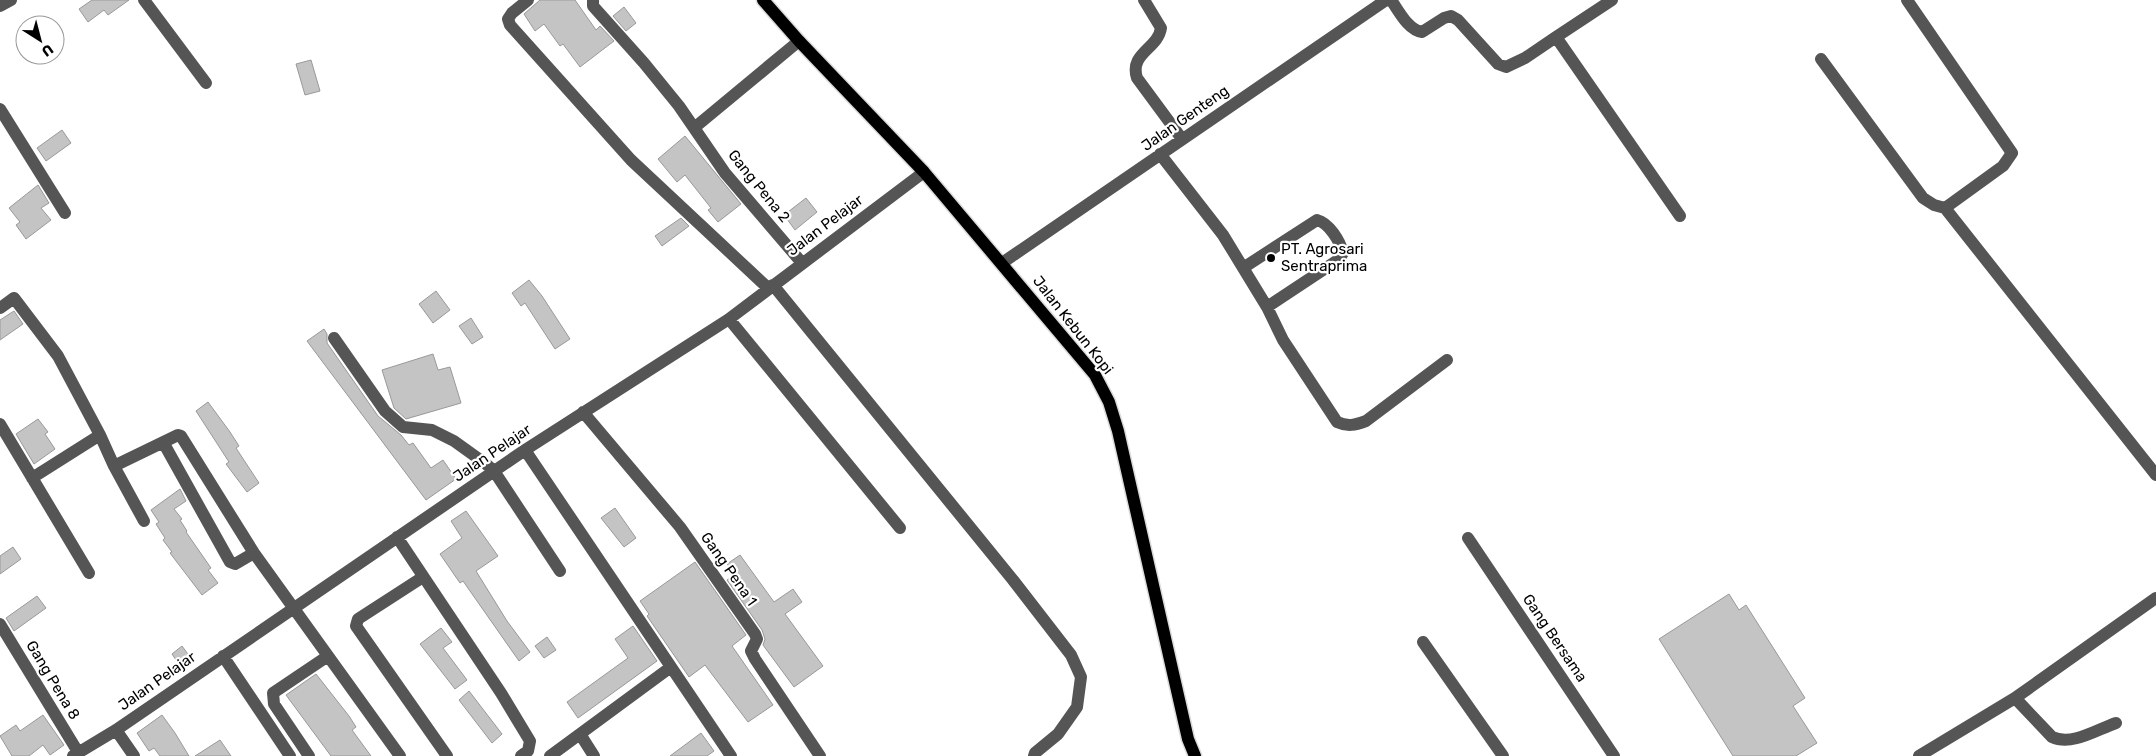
<svg xmlns="http://www.w3.org/2000/svg" width="2156" height="756" viewBox="0 0 2156 756" font-family="Rubik,sans-serif">
<style>
.building{fill:#c4c4c4;stroke:#999}
.lines{fill:none;stroke-linecap:round;stroke-linejoin:round}
.major-casing{stroke:#dbdbdb;stroke-width:15}
.minor{stroke:#555;stroke-width:12}
.major{stroke:#000;stroke-width:12}
.poi-dot{fill:#000;stroke:#fff;stroke-width:2}
.labels{text-anchor:middle;stroke-width:4.5;stroke-linejoin:round;paint-order:stroke}
.street-label{font-size:15px;fill:#000;stroke:#fff}
.poi-label{font-size:15px;fill:#000;stroke:#fff;text-anchor:start}
</style>
<rect width="100%" height="100%" fill="#fff"/>
<path class="building" d="M 92,0 L 129,0 L 108,15 L 104,10 L 88,22 L 79,9 Z
M 540,0 L 575,0 L 596,30 L 600,26 L 614,41 L 580,67 L 563,44 L 560,46 L 544,24 L 535,31 L 524,14 Z
M 624,7 L 636,23 L 626,31 L 613,16 Z
M 311,60 L 320,91 L 305,95 L 296,64 Z
M 62,130 L 71,143 L 46,161 L 37,148 Z
M 685,136 L 741,204 L 718,222 L 708,210 L 711,208 L 685,175 L 677,182 L 658,159 Z
M 38,185 L 49,203 L 41,208 L 51,220 L 26,239 L 16,225 L 20,222 L 9,208 Z
M 806,198 L 817,212 L 795,230 L 784,215 Z
M 681,218 L 689,226 L 662,246 L 655,236 Z
M 529,280 L 542,296 L 570,339 L 555,349 L 525,303 L 521,306 L 512,293 Z
M 436,291 L 450,310 L 433,323 L 419,304 Z
M 14,311 L 23,324 L 0,340 L 0,320 Z
M 471,318 L 483,337 L 472,344 L 459,326 Z
M 324,329 L 327,334 L 327,343 L 378,416 L 401,435 L 409,445 L 413,443 L 431,468 L 443,460 L 456,479 L 426,500 L 307,341 Z
M 433,354 L 438,370 L 450,367 L 461,403 L 406,419 L 394,408 L 382,370 Z
M 208,402 L 230,432 L 239,446 L 236,448 L 259,483 L 247,492 L 226,464 L 229,462 L 196,411 Z
M 38,419 L 48,432 L 45,434 L 55,449 L 34,464 L 16,434 Z
M 180,489 L 186,501 L 174,509 L 182,519 L 180,520 L 187,531 L 186,532 L 211,568 L 208,570 L 218,583 L 202,595 L 170,553 L 172,552 L 163,540 L 165,538 L 156,524 L 159,522 L 151,510 Z
M 615,508 L 636,538 L 624,547 L 601,518 Z
M 466,511 L 498,556 L 476,571 L 507,621 L 530,652 L 519,661 L 463,581 L 460,583 L 440,554 L 462,538 L 451,521 Z
M 13,547 L 21,559 L 0,574 L 0,556 Z
M 740,555 L 774,602 L 793,589 L 802,602 L 785,614 L 823,666 L 794,687 L 763,645 L 765,639 L 762,630 L 727,580 L 735,574 L 727,564 Z
M 695,562 L 746,635 L 732,646 L 773,705 L 748,722 L 705,665 L 689,677 L 647,616 L 649,614 L 640,601 Z
M 1729,594 L 1739,610 L 1746,605 L 1805,698 L 1793,706 L 1817,743 L 1796,756 L 1733,756 L 1659,639 Z
M 37,596 L 46,608 L 14,631 L 6,618 Z
M 633,626 L 657,661 L 578,718 L 567,702 L 628,658 L 615,639 Z
M 441,628 L 452,642 L 443,648 L 467,680 L 455,689 L 420,644 Z
M 547,637 L 556,650 L 544,658 L 535,646 Z
M 182,646 L 193,661 L 182,669 L 172,654 Z
M 316,674 L 349,716 L 356,727 L 352,730 L 371,756 L 331,756 L 286,695 Z
M 469,691 L 502,734 L 492,743 L 459,700 Z
M 43,715 L 64,745 L 50,755 L 43,745 L 29,756 L 12,756 L 0,736 L 16,725 L 20,731 Z
M 162,715 L 175,733 L 189,756 L 160,756 L 154,748 L 149,751 L 137,733 Z
M 701,733 L 714,751 L 707,756 L 670,756 Z
M 220,740 L 231,756 L 195,756 Z"/>
<g class="lines">
<g class="major-casing">
<path id="major" d="M 763,0 L 799,41 L 924,172 L 1095,375 L 1109,402 L 1118,431 L 1188,739 L 1195,756"/>
</g>
<path class="minor" d="M 144,0 L 206,83
M 528,0 L 512,13 L 508,19 L 510,25 L 631,160 L 768,288
M 593,0 L 593,6 L 644,63 L 679,106 L 725,173 L 802,263
M 1144,0 L 1161,28 C 1158,49 1129,53 1137,78 L 1182,139
M 1391,0 C 1399,11 1408,30 1422,32 L 1444,18 L 1451,16 L 1458,20 L 1498,64 L 1506,67 L 1525,58 L 1556,37 L 1680,216
M 1907,0 L 2012,153 L 2003,166 L 1945,208
M 0,6 L 11,0
M 1556,37 L 1612,0
M 1821,59 L 1923,198 L 1934,205 L 1945,208 L 2156,475
M 0,109 L 65,213
M 694,128 L 799,41
M 1160,154 L 1223,235 L 1267,307 L 1283,340 L 1337,422 C 1348,427 1355,425 1366,421 L 1447,360
M 1002,263 L 1386,0
M 1243,268 L 1317,220 C 1329,223 1340,241 1343,253 L 1338,260 L 1267,307
M 773,285 L 1013,580 L 1071,655 L 1081,677 L 1077,707 L 1058,734 L 1035,753 L 1034,756
M 0,308 L 14,298 L 58,356 L 100,435
M 729,319 L 900,528
M 334,338 L 385,411 L 403,427 L 432,430 L 454,441 L 486,464 L 494,471 L 560,571
M 583,412 L 680,527 L 755,634 L 757,639 L 751,651 L 755,659 L 820,756
M 0,424 L 89,573
M 163,442 L 230,562 L 235,564 L 254,553
M 525,450 L 731,756
M 114,466 L 178,435 L 181,436 L 254,553 L 400,756
M 32,478 L 100,435 L 114,466 L 144,521
M 397,537 L 501,693 L 530,741 L 528,751 L 521,756
M 1468,538 L 1614,756
M 423,577 L 358,619 L 356,626 L 447,756
M 0,624 L 78,752
M 1423,642 L 1503,756
M 223,656 L 290,756
M 2015,698 L 2052,737 C 2072,746 2096,730 2116,723
M 116,730 L 134,756
M 580,734 L 594,756
M 73,756 L 116,730 L 525,450 L 729,319 L 924,172
M 309,756 L 274,704 L 273,693 L 328,656
M 550,756 L 671,667
M 1919,756 L 2015,698 L 2156,598"/>
<use href="#major" class="major"/>
</g>
<circle class="poi-dot" cx="1271" cy="258" r="5"/>
<g class="labels">
<g class="street-label">
<text transform="translate(1185 118) rotate(-35)" y="5">Jalan Genteng</text>
<text transform="translate(759 186) rotate(51)" y="5">Gang Pena 2</text>
<text transform="translate(825 225) rotate(-37)" y="5">Jalan Pelajar</text>
<text transform="translate(1073 325) rotate(52)" y="5">Jalan Kebun Kopi</text>
<text transform="translate(492 453) rotate(-34)" y="5">Jalan Pelajar</text>
<text transform="translate(729 569) rotate(55)" y="5">Gang Pena 1</text>
<text transform="translate(1555 638) rotate(56)" y="5">Gang Bersama</text>
<text transform="translate(53 680) rotate(59)" y="5">Gang Pena 8</text>
<text transform="translate(157 681) rotate(-35)" y="5">Jalan Pelajar</text>
</g>
<g class="poi-label">
<text x="1281" y="254">PT. Agrosari<tspan x="1281" dy="17">Sentraprima</tspan></text>
</g>
</g>
<g transform="translate(40 40) rotate(144)"><circle r="24" fill="#ffffff" stroke="#999999"/>
<path d="M0-4L9 19L0 12L-9 19Z" fill="#000000"/>
<text y="-8" font-size="14" font-weight="bold" text-anchor="middle" fill="#000000">U</text>
</g>
</svg>
